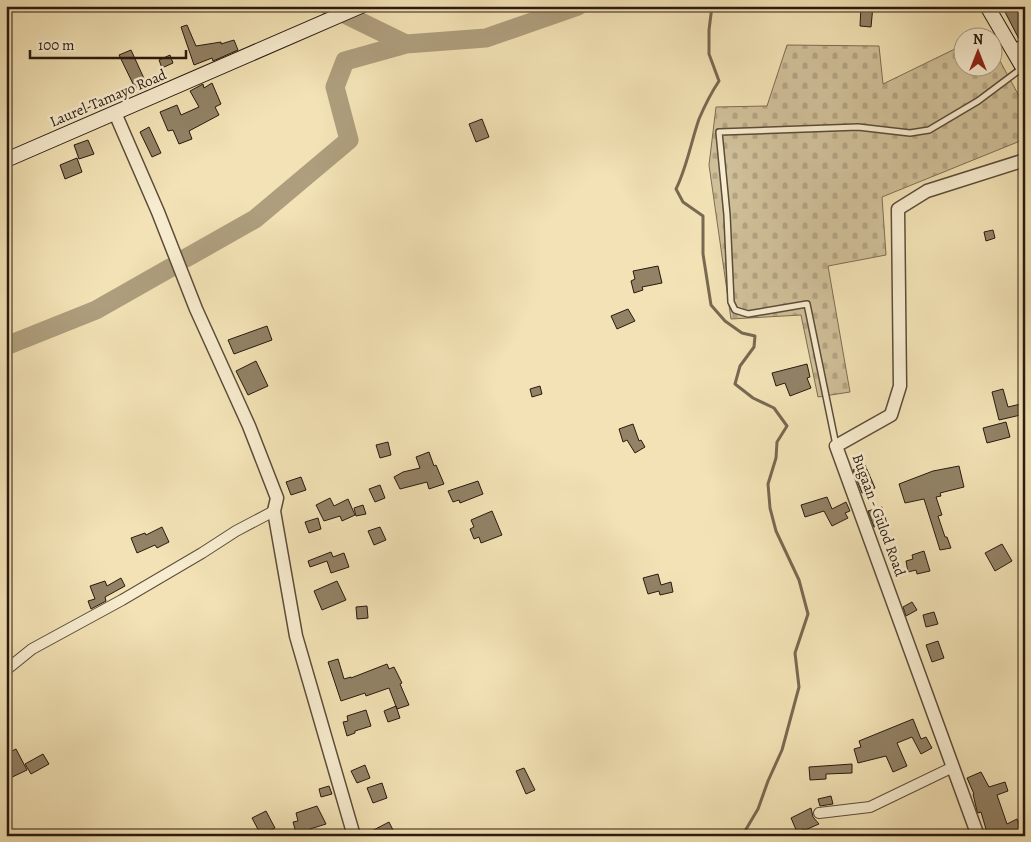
<svg xmlns="http://www.w3.org/2000/svg" width="1031" height="842" viewBox="0 0 1031 842" font-family="Alegreya,serif">
<style>
.cemetery{fill:url(#cemetery-stones);stroke:#7d6d54}
.lines{fill:none;stroke-linecap:round;stroke-linejoin:round}
.stream{stroke:#796951;stroke-width:3}
.river{stroke:#ae9e7d;stroke-width:19}
.building{fill:#928266;stroke:#2a1a10}
.service-casing{stroke:#5c4c39;stroke-width:8}
.minor-casing{stroke:#5c4c39;stroke-width:12}
.tertiary-casing{stroke:#5c4c39;stroke-width:15}
.secondary-casing{stroke:#2a1a10;stroke-width:16}
.service{stroke:#f7eccf;stroke-width:5}
.minor{stroke:#f7eccf;stroke-width:10}
.tertiary{stroke:#f7eccf;stroke-width:12}
.secondary{stroke:#f7eccf;stroke-width:14}
.labels{text-anchor:middle;stroke-width:5;stroke-linejoin:round;paint-order:stroke}
.street-label{font-size:15px;fill:#2a1a10;stroke:#f7eccf}
</style>
<defs>
<pattern id="cemetery-stones" width="16" height="16" patternUnits="userSpaceOnUse" patternTransform="scale(1.25)"><rect width="16" height="16" fill="#d0c099"/><path d="M2 7V4a2 2 0 0 1 4 0v3zM10 15v-3a2 2 0 0 1 4 0v3z" fill="#b3a483"/></pattern>
</defs>
<rect width="100%" height="100%" fill="#f2e2b5"/>
<filter id="stains"><feTurbulence type="fractalNoise" baseFrequency=".004" numOctaves="4"/><feColorMatrix values="0 0 0 0 .2 0 0 0 0 .09 0 0 0 0 .02 0 0 0 .5 -.17"/></filter>
<radialGradient id="worn" r=".72"><stop offset=".6" stop-color="#630" stop-opacity="0"/><stop offset="1" stop-color="#630" stop-opacity=".3"/></radialGradient>
<path class="cemetery" d="M 787,45 L 879,46 L 883,84 L 963,45 L 964,68 L 994,68 L 994,50 L 1025,107 L 1025,139 L 882,197 L 886,255 L 828,266 L 850,392 L 818,397 L 801,315 L 731,319 L 709,165 L 716,107 L 767,106 Z"/>
<g class="lines">
<path class="stream" d="M 712,6 L 709,30 L 709,54 L 719,81 C 711,93 705,105 699,119 C 691,142 687,167 676,189 L 683,202 L 703,216 L 703,254 L 711,305 L 725,321 L 742,333 L 755,336 L 754,347 L 740,366 L 735,384 L 753,398 L 774,408 L 787,426 L 777,442 L 776,458 L 768,484 L 770,508 L 776,531 L 799,580 L 808,614 L 795,653 L 799,687 L 782,750 L 768,781 L 758,809 L 742,836"/>
<path class="river" d="M 328,6 L 406,44 L 486,38 L 578,6
M 186,258 L 255,219 L 349,140 L 335,87 L 345,61 L 406,44
M 6,346 L 96,310 L 170,268"/>
</g>
<path class="building" d="M 861,6 L 873,6 L 871,27 L 860,26 Z
M 1014,6 L 1022,6 L 1025,11 L 1025,37 L 1019,39 L 1005,12 Z
M 187,25 L 196,46 L 221,42 L 221,44 L 234,40 L 238,50 L 213,61 L 212,58 L 194,65 L 181,27 Z
M 131,50 L 147,85 L 136,90 L 119,55 Z
M 170,55 L 173,63 L 162,68 L 159,60 Z
M 212,83 L 221,104 L 215,107 L 219,115 L 189,131 L 192,139 L 179,144 L 173,130 L 168,131 L 160,112 L 177,105 L 181,115 L 199,107 L 190,91 L 203,84 L 204,88 Z
M 482,119 L 489,137 L 476,142 L 469,124 Z
M 149,127 L 161,153 L 152,157 L 140,132 Z
M 88,140 L 94,154 L 79,159 L 74,145 Z
M 77,158 L 82,172 L 65,179 L 60,165 Z
M 993,230 L 995,238 L 986,241 L 984,232 Z
M 658,266 L 662,283 L 642,287 L 643,290 L 634,293 L 631,281 L 635,279 L 633,271 Z
M 628,309 L 635,321 L 617,329 L 611,316 Z
M 267,326 L 272,340 L 234,354 L 228,340 Z
M 256,361 L 268,386 L 248,395 L 236,371 Z
M 807,364 L 810,377 L 807,378 L 811,388 L 790,396 L 785,383 L 776,386 L 772,373 Z
M 540,386 L 542,394 L 532,397 L 530,389 Z
M 1003,389 L 1008,407 L 1025,403 L 1025,414 L 999,420 L 992,392 Z
M 1006,422 L 1010,437 L 987,443 L 983,428 Z
M 633,424 L 639,441 L 641,440 L 645,447 L 635,453 L 627,440 L 623,442 L 619,429 Z
M 388,442 L 391,455 L 380,458 L 376,445 Z
M 429,452 L 434,466 L 436,465 L 444,484 L 429,489 L 427,482 L 400,489 L 394,477 L 403,472 L 420,468 L 416,457 Z
M 865,465 L 875,488 L 862,493 L 853,470 Z
M 959,466 L 964,487 L 940,493 L 941,496 L 936,497 L 942,515 L 938,516 L 945,537 L 947,537 L 951,548 L 940,550 L 924,499 L 905,503 L 899,484 L 933,471 Z
M 301,477 L 306,490 L 291,495 L 286,482 Z
M 478,481 L 483,494 L 460,503 L 459,500 L 453,502 L 448,491 Z
M 380,485 L 385,498 L 375,502 L 369,489 Z
M 827,497 L 832,509 L 846,502 L 850,511 L 845,513 L 848,518 L 832,526 L 824,511 L 805,517 L 801,505 Z
M 330,498 L 334,506 L 348,499 L 355,515 L 342,521 L 340,516 L 324,521 L 316,505 Z
M 363,505 L 366,514 L 356,516 L 354,508 Z
M 882,507 L 887,524 L 874,527 L 868,511 Z
M 492,511 L 502,535 L 481,543 L 479,537 L 474,539 L 470,529 L 474,527 L 471,520 Z
M 318,518 L 321,529 L 309,533 L 305,522 Z
M 162,527 L 169,542 L 157,548 L 155,545 L 137,553 L 131,538 L 145,533 L 146,535 Z
M 380,527 L 386,540 L 374,545 L 368,531 Z
M 1002,544 L 1012,561 L 995,571 L 985,553 Z
M 924,551 L 930,571 L 917,574 L 916,570 L 908,572 L 906,561 L 913,559 L 912,555 Z
M 331,552 L 333,557 L 344,553 L 349,567 L 331,573 L 327,561 L 310,567 L 308,561 Z
M 658,574 L 661,585 L 671,582 L 673,592 L 660,595 L 659,591 L 648,594 L 643,578 Z
M 121,578 L 125,586 L 105,597 L 106,601 L 91,609 L 88,601 L 95,599 L 90,586 L 105,581 L 107,586 Z
M 337,581 L 346,600 L 322,610 L 314,591 Z
M 912,602 L 917,610 L 906,616 L 903,607 Z
M 367,606 L 368,618 L 357,619 L 356,607 Z
M 934,612 L 938,624 L 926,627 L 923,615 Z
M 938,641 L 944,658 L 932,662 L 926,645 Z
M 338,659 L 344,679 L 351,677 L 351,678 L 387,664 L 389,669 L 394,667 L 402,683 L 400,684 L 409,705 L 397,709 L 389,688 L 366,696 L 365,693 L 341,701 L 328,662 Z
M 396,706 L 400,718 L 388,722 L 384,711 Z
M 366,710 L 371,726 L 355,731 L 355,733 L 347,736 L 343,722 L 348,721 L 347,716 Z
M 913,719 L 921,739 L 926,737 L 932,748 L 921,754 L 912,737 L 897,743 L 907,766 L 893,772 L 886,756 L 858,763 L 854,749 L 861,747 L 859,741 Z
M 16,749 L 27,770 L 6,780 L 6,754 Z
M 43,754 L 49,764 L 31,774 L 25,764 Z
M 852,764 L 852,773 L 826,774 L 826,779 L 810,780 L 809,767 Z
M 365,765 L 370,778 L 357,783 L 351,771 Z
M 524,768 L 535,790 L 526,794 L 516,771 Z
M 981,772 L 989,787 L 1005,782 L 1008,791 L 997,795 L 1007,824 L 1017,819 L 1022,831 L 1012,836 L 988,836 L 981,812 L 978,813 L 977,811 L 973,794 L 974,794 L 967,778 Z
M 382,783 L 387,798 L 373,803 L 367,788 Z
M 329,786 L 332,794 L 321,797 L 319,789 Z
M 831,796 L 833,804 L 820,806 L 818,799 Z
M 317,806 L 326,824 L 310,829 L 313,836 L 297,836 L 293,822 L 298,821 L 296,813 Z
M 811,808 L 813,817 L 819,824 L 805,830 L 804,829 L 797,832 L 791,818 Z
M 266,811 L 275,828 L 261,835 L 252,818 Z
M 389,822 L 396,836 L 362,836 Z"/>
<g class="lines">
<g class="service-casing">
<path id="service" d="M 836,445 L 807,304 L 748,314 L 735,310 L 731,302 L 727,215 L 719,132 L 858,127 L 910,133 L 929,130 L 978,101 L 1022,68"/>
</g>
<g class="minor-casing">
<path id="minor" d="M 1013,50 L 1025,44
M 6,670 L 32,649 L 122,600 L 202,553 L 236,531 L 274,511
M 819,813 L 870,807 L 953,767"/>
</g>
<g class="tertiary-casing">
<path id="tertiary" d="M 115,113 L 158,212 L 196,309 L 249,426 L 277,498 L 274,511 L 296,636 L 354,836
M 978,836 L 836,446 L 891,415 L 900,386 L 898,209 L 927,191 L 1025,160"/>
</g>
<g class="secondary-casing">
<path id="secondary" d="M 987,6 L 1025,71
M 6,160 L 361,6"/>
</g>
<use href="#service" class="service"/>
<use href="#minor" class="minor"/>
<use href="#tertiary" class="tertiary"/>
<use href="#secondary" class="secondary"/>
</g>
<g class="labels">
<g class="street-label">
<text transform="translate(108 98) rotate(-23)" y="5">Laurel-Tamayo Road</text>
<text transform="translate(879 515) rotate(70)" y="5">Bugaan - Gulod Road</text>
</g>
</g>
<rect width="1031" height="842" fill="none" stroke="#f2e2b5" stroke-width="25"/>
<rect x="8" y="8" width="1016" height="827" fill="none" stroke="#2a1a10" stroke-width="2.5"/>
<rect x="12" y="12" width="1006" height="817" fill="none" stroke="#2a1a10"/>
<g transform="translate(978 52)"><circle r="24" fill="#f7eccf" stroke="#a59883"/>
<path d="M0-4L9 19L0 12L-9 19Z" fill="#8f2418"/>
<text y="-8" font-size="14" font-weight="bold" text-anchor="middle" fill="#2a1a10">N</text>
</g>
<path d="M30 50v8h156v-8" fill="none" stroke="#2a1a10" stroke-width="2.5"/>
<text x="38" y="50" font-size="15" fill="#2a1a10" stroke="#f7eccf" stroke-width="4" paint-order="stroke">100 m</text>
<rect width="100%" height="100%" filter="url(#stains)"/>
<rect width="100%" height="100%" fill="url(#worn)"/>
</svg>
